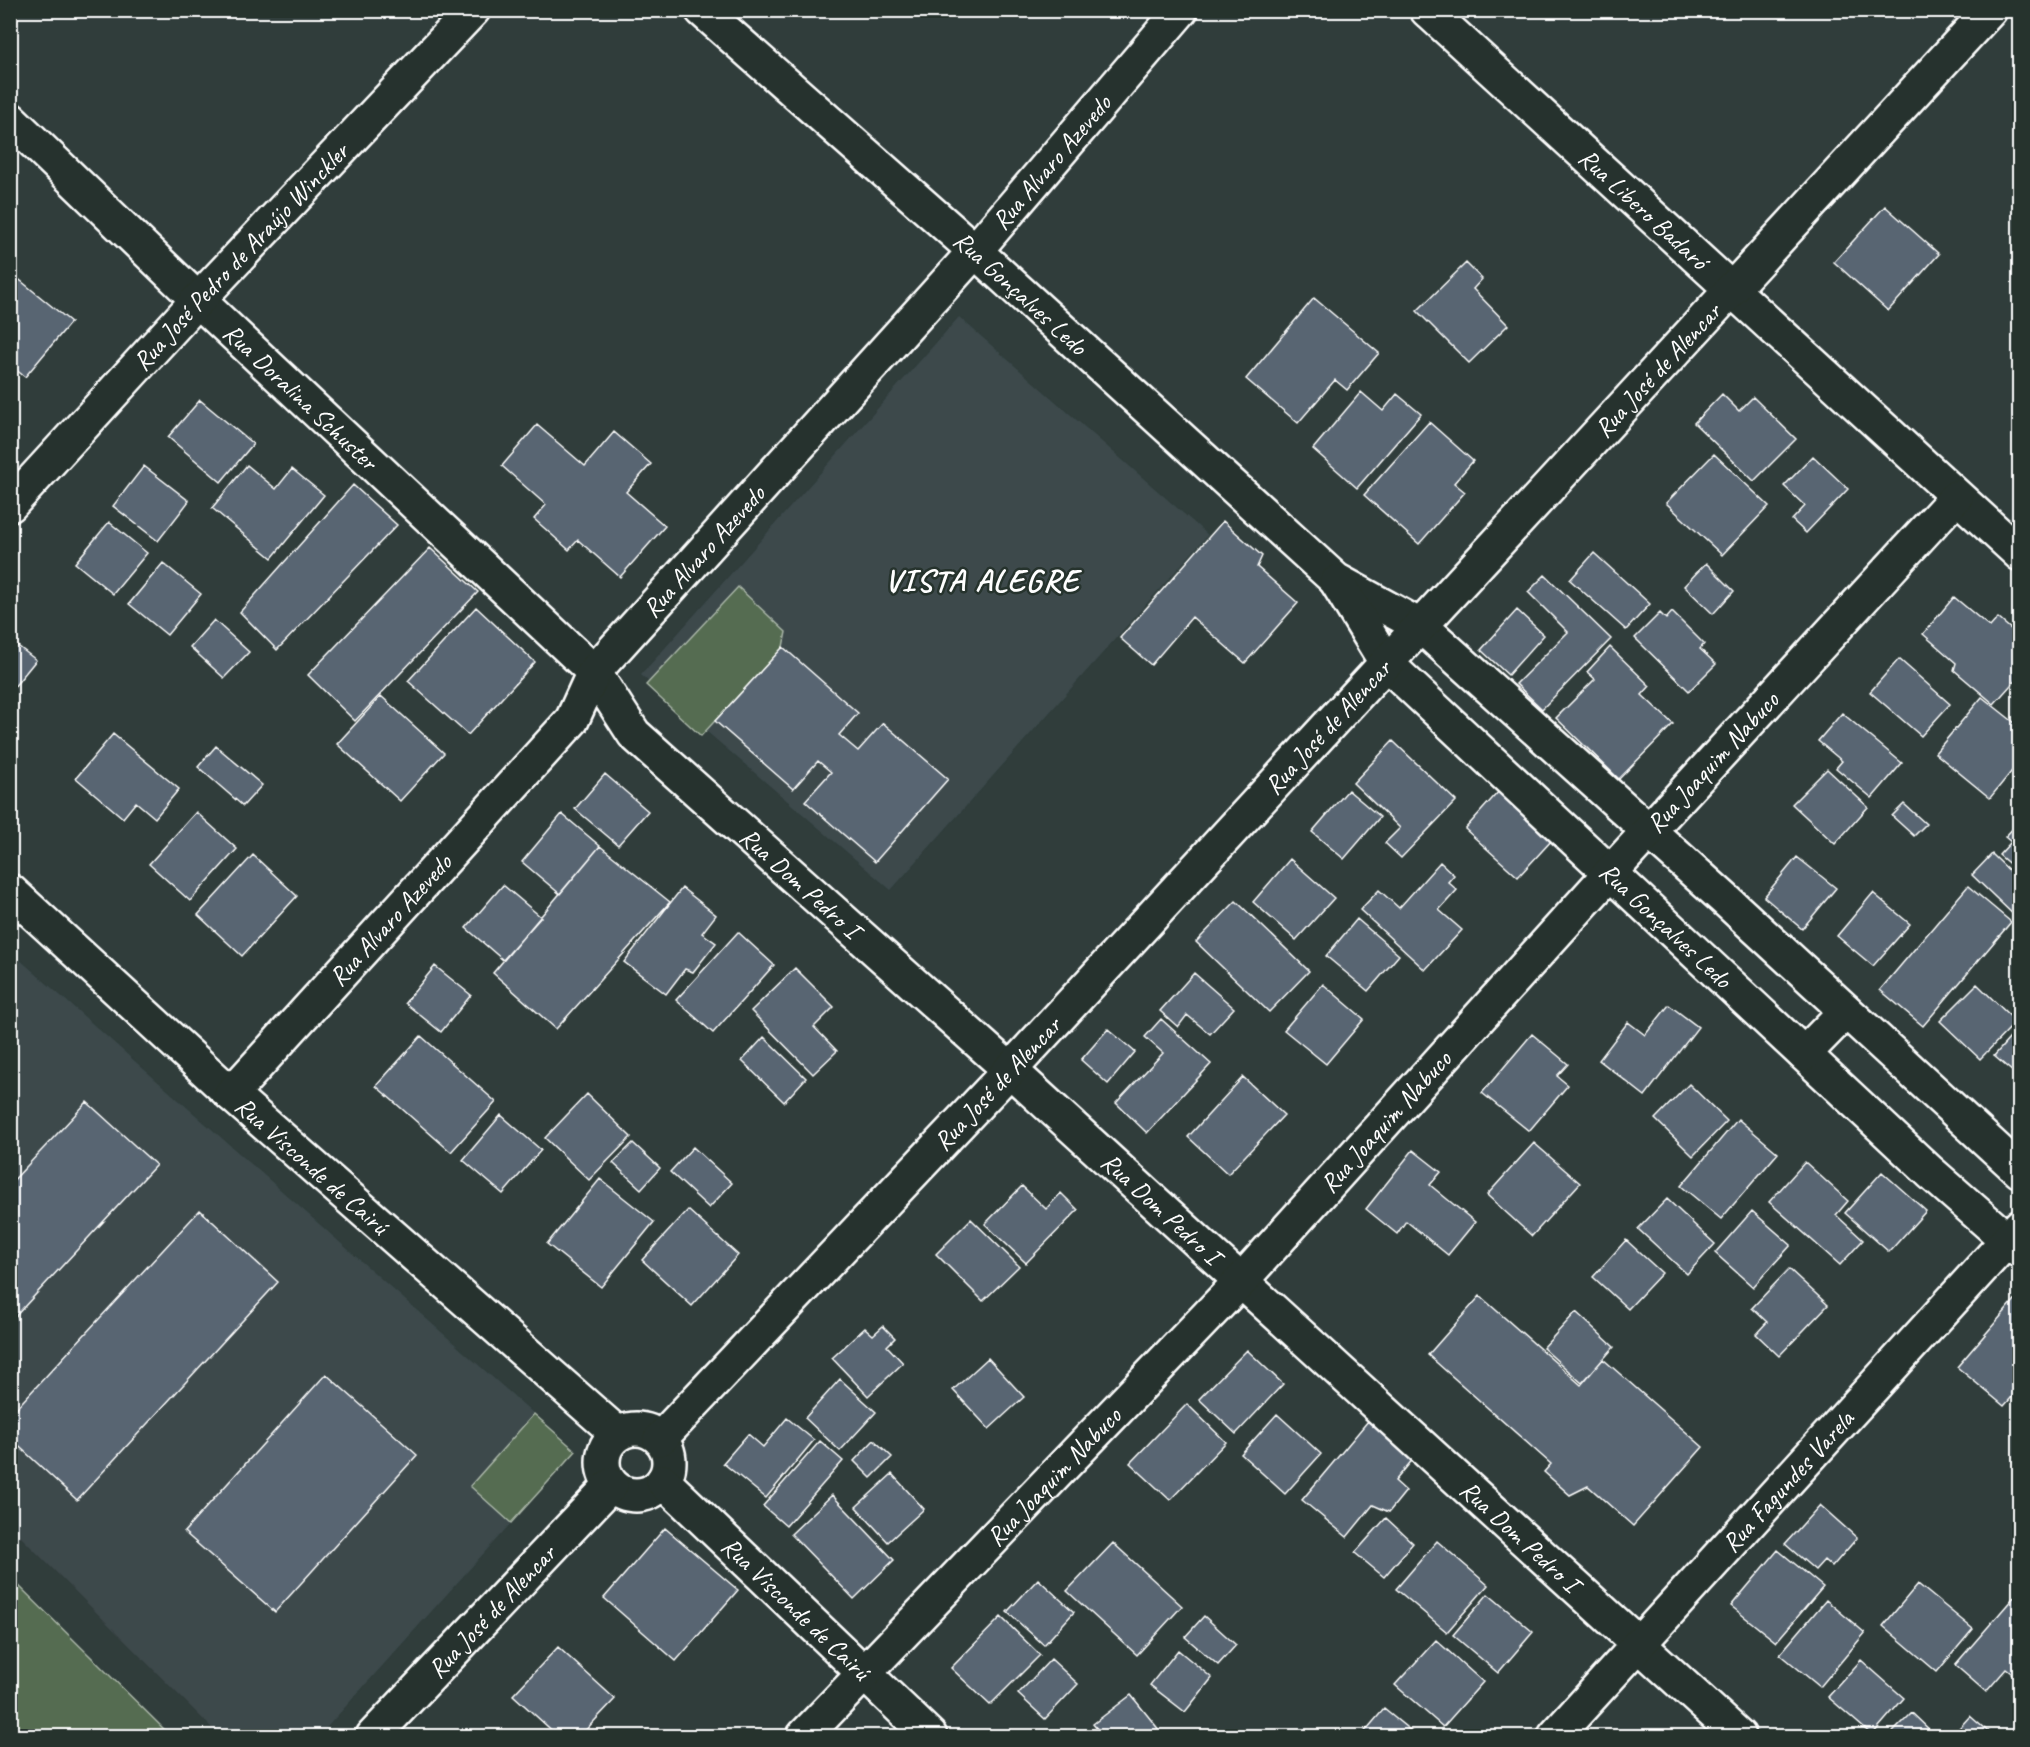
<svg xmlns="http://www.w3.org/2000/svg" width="2030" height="1747" viewBox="0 0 2030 1747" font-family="Caveat,sans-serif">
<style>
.built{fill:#3c494c}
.green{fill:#556c51;stroke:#aab6a8;stroke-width:1.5}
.building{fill:#586572;stroke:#fff;stroke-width:1.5}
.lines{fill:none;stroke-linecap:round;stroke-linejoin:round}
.minor-casing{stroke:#fff;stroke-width:38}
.minor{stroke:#26332d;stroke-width:33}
.labels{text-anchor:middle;stroke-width:5;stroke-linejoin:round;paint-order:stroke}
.street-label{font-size:26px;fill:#fff;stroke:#26332d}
.district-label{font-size:32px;font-weight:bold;letter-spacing:1.5px;fill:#fff;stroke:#26332d}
</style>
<rect width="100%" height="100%" fill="#303d3b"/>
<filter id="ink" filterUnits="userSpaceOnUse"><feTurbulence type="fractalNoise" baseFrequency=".0167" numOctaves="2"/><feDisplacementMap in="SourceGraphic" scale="12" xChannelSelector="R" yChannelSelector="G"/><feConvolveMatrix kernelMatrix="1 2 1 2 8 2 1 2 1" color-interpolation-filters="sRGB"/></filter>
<g filter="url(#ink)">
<path class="built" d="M 959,317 L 1208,535 L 891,890 L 641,675 Z
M 10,951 L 576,1451 L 319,1736 L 220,1736 L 11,1527 Z"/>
<path class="green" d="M 738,587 L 786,632 L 783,647 L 701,736 L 646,685 Z
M 534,1414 L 576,1451 L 511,1523 L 470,1486 Z
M 11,1578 L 171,1736 L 11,1736 Z"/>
<path class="building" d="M 1885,206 L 1939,254 L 1888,311 L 1834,262 Z
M 1466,263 L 1482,279 L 1473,289 L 1508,325 L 1469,363 L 1417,311 Z
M 10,272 L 71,322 L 25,377 L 10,365 Z
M 1314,298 L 1379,353 L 1347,390 L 1335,380 L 1298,423 L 1246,379 Z
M 1361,392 L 1383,411 L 1397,394 L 1421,414 L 1357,488 L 1313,449 Z
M 1722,394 L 1739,411 L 1753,397 L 1796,439 L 1754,481 L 1694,423 Z
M 200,400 L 253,444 L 221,482 L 168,437 Z
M 1429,422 L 1473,461 L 1454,483 L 1465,492 L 1419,544 L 1364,495 Z
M 537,425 L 585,466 L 614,432 L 651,464 L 626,492 L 665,526 L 620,577 L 578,540 L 569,550 L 534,519 L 546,505 L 502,466 Z
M 1714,454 L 1769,506 L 1722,555 L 1666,503 Z
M 1813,456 L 1848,489 L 1806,533 L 1792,520 L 1805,506 L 1784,486 Z
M 247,465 L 276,489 L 292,469 L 324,495 L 272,558 L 212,508 Z
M 144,466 L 189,501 L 158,541 L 113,506 Z
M 353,485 L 397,525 L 277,650 L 240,612 Z
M 1223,521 L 1262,556 L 1257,567 L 1298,603 L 1245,663 L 1192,617 L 1151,665 L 1120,638 Z
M 109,522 L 147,553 L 113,594 L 75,563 Z
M 430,548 L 478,592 L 355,721 L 308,675 Z
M 1594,553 L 1650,604 L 1626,630 L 1570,580 Z
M 163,563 L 201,594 L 167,635 L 129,604 Z
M 1706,563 L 1734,591 L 1713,614 L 1684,586 Z
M 1545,575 L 1611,639 L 1542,709 L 1516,684 L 1568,632 L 1528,592 Z
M 1954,597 L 1990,627 L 1998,618 L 2020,637 L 2020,675 L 1994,704 L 1954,670 L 1956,663 L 1923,634 Z
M 476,607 L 535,662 L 468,735 L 408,681 Z
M 1517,610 L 1544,635 L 1508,675 L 1481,650 Z
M 1672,612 L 1704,644 L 1700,649 L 1716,664 L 1689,691 L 1635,638 L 1660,613 L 1666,619 Z
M 214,620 L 249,652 L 224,678 L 190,647 Z
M 10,640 L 36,660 L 10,692 Z
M 783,647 L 858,713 L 839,735 L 858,751 L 883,723 L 948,779 L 875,862 L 805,801 L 831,772 L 818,761 L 793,789 L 715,721 Z
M 1610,647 L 1650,686 L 1642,695 L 1673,724 L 1619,779 L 1556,718 L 1595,679 L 1587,672 Z
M 1899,659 L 1950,704 L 1921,736 L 1870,692 Z
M 381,696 L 444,753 L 400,801 L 337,744 Z
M 1982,697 L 2020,727 L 2020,761 L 1990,798 L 1935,753 Z
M 1842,713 L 1902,763 L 1872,798 L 1836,768 L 1842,761 L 1818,741 Z
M 113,734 L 179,789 L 155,818 L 136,802 L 123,818 L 76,778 Z
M 1393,741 L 1456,801 L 1401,858 L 1385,843 L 1400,828 L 1353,783 Z
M 216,746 L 262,785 L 243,806 L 198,767 Z
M 1827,769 L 1868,807 L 1835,844 L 1792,804 Z
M 605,774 L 648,811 L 618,845 L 575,809 Z
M 1348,790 L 1380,817 L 1344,859 L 1312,832 Z
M 1500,790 L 1553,839 L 1518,877 L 1465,829 Z
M 1904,804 L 1926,824 L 1914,836 L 1892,816 Z
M 196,812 L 237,849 L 190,901 L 149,864 Z
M 562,814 L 600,846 L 560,894 L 522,862 Z
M 2020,821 L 2020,873 L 1999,855 L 2011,842 L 2005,837 Z
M 600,846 L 670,902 L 556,1029 L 493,973 Z
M 1992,854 L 2020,881 L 2020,916 L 2017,918 L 1972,875 Z
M 253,855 L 297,896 L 242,956 L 198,915 Z
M 1797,857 L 1836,888 L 1802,929 L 1764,897 Z
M 1290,859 L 1334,898 L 1296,940 L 1253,902 Z
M 1440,862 L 1454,875 L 1448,882 L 1457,890 L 1439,910 L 1462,930 L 1425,970 L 1360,910 L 1379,890 L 1399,908 Z
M 503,885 L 541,917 L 503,960 L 466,928 Z
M 1968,886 L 2011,922 L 1923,1026 L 1880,990 Z
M 682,888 L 716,915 L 702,933 L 716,943 L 693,972 L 685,969 L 666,994 L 624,962 Z
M 1873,893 L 1910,924 L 1873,966 L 1837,936 Z
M 1236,901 L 1309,971 L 1269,1012 L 1196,942 Z
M 1357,919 L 1399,955 L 1368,991 L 1326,956 Z
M 738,932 L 774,965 L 713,1033 L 676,1000 Z
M 435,966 L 471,995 L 441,1032 L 405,1003 Z
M 795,968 L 834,1007 L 814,1027 L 837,1051 L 813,1074 L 751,1011 Z
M 1194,973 L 1234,1008 L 1210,1034 L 1187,1015 L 1178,1027 L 1160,1011 Z
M 1323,984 L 1364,1019 L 1326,1064 L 1284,1030 Z
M 1977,984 L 2016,1022 L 1980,1059 L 1940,1021 Z
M 1669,1005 L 1698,1027 L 1645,1096 L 1599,1060 L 1628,1022 L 1645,1035 Z
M 1161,1019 L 1211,1064 L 1147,1133 L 1116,1103 L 1163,1053 L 1145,1037 Z
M 1108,1029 L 1135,1052 L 1108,1084 L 1081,1060 Z
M 2018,1029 L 2020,1030 L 2020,1078 L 1994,1056 Z
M 1532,1034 L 1568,1064 L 1557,1076 L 1568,1085 L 1529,1131 L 1482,1093 Z
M 421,1036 L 496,1102 L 451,1152 L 376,1086 Z
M 764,1037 L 806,1078 L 784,1102 L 742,1061 Z
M 1243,1077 L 1284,1115 L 1228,1174 L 1188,1137 Z
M 1689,1084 L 1727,1121 L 1693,1156 L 1655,1119 Z
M 587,1094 L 631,1137 L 589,1180 L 545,1138 Z
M 87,1102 L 156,1165 L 10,1322 L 10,1184 Z
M 501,1115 L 541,1150 L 503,1194 L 463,1160 Z
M 1738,1119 L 1778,1153 L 1721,1219 L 1681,1186 Z
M 633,1143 L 660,1168 L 641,1189 L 613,1163 Z
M 1534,1143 L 1580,1183 L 1532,1236 L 1487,1195 Z
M 693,1147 L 732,1183 L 709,1208 L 670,1172 Z
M 1413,1150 L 1441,1172 L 1430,1185 L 1475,1222 L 1448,1255 L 1406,1221 L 1397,1234 L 1366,1209 Z
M 1805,1162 L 1848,1201 L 1836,1215 L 1863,1240 L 1840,1265 L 1769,1202 Z
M 1882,1172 L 1926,1211 L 1889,1252 L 1845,1213 Z
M 600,1179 L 654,1222 L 601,1287 L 547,1244 Z
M 1022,1186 L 1046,1209 L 1061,1193 L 1078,1210 L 1026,1263 L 985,1224 Z
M 1667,1199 L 1715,1244 L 1687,1274 L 1638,1229 Z
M 200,1210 L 278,1282 L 77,1500 L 10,1438 L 10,1415 Z
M 688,1210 L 738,1255 L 692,1306 L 642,1260 Z
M 1752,1211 L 1791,1245 L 1753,1287 L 1715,1253 Z
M 971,1219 L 1019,1266 L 983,1301 L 936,1254 Z
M 1626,1240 L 1662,1273 L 1628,1309 L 1593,1277 Z
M 1789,1269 L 1828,1305 L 1779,1356 L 1756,1334 L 1767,1322 L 1752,1308 Z
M 2020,1294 L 2020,1388 L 2004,1406 L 1957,1367 Z
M 1480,1296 L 1581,1385 L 1603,1359 L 1703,1447 L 1633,1526 L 1588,1486 L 1570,1495 L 1544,1472 L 1551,1464 L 1428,1355 Z
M 1576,1312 L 1614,1347 L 1582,1383 L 1543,1348 Z
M 883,1326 L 895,1338 L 887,1346 L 903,1363 L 868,1396 L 832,1358 L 865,1328 L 873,1335 Z
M 1247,1350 L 1283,1384 L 1236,1434 L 1199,1399 Z
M 988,1358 L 1024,1397 L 989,1429 L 953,1390 Z
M 326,1374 L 417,1455 L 275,1612 L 184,1532 Z
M 840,1379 L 876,1412 L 840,1451 L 805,1418 Z
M 1187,1404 L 1226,1442 L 1170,1500 L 1130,1463 Z
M 1277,1414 L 1321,1454 L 1285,1494 L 1241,1454 Z
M 787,1418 L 814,1440 L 766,1498 L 723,1463 L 748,1434 L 763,1447 Z
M 1368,1421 L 1414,1458 L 1395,1481 L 1406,1491 L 1389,1512 L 1373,1505 L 1347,1537 L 1302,1500 Z
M 874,1440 L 892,1457 L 871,1478 L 854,1461 Z
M 820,1441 L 843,1461 L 786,1526 L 763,1506 Z
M 892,1474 L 924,1509 L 888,1542 L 856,1507 Z
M 832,1495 L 894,1560 L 854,1599 L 791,1534 Z
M 1820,1505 L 1857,1538 L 1832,1567 L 1824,1560 L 1815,1570 L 1785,1544 Z
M 1386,1518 L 1413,1543 L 1384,1577 L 1355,1553 Z
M 665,1528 L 738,1590 L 676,1661 L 604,1598 Z
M 1437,1541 L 1488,1585 L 1447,1632 L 1396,1589 Z
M 1113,1543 L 1182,1606 L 1137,1655 L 1067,1591 Z
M 1778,1550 L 1823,1587 L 1776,1642 L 1731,1606 Z
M 1038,1579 L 1074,1612 L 1044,1645 L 1007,1612 Z
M 1918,1584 L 1973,1629 L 1937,1672 L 1883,1626 Z
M 2020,1590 L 2020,1680 L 2006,1669 L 1986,1692 L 1955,1665 Z
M 1488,1594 L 1533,1632 L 1498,1673 L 1453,1635 Z
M 1826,1600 L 1865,1633 L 1820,1687 L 1780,1654 Z
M 1204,1616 L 1236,1645 L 1218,1665 L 1185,1637 Z
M 1001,1617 L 1040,1655 L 990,1705 L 951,1668 Z
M 1436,1640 L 1483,1682 L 1443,1727 L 1395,1685 Z
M 558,1647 L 615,1699 L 580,1736 L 558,1736 L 513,1695 Z
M 1178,1650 L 1212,1678 L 1185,1712 L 1150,1685 Z
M 1051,1659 L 1078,1684 L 1045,1719 L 1018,1694 Z
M 1861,1660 L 1904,1698 L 1872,1735 L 1828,1697 Z
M 1131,1695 L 1164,1736 L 1103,1736 L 1093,1724 Z
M 1384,1709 L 1417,1736 L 1361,1736 Z
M 1912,1713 L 1936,1736 L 1889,1736 Z
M 1970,1716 L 1993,1736 L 1952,1736 Z"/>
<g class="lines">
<g class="minor-casing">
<g id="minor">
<path id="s1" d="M 702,10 L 975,251 L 1336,580 L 1422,627 L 1729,903 L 2020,1171"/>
<path id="s2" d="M 1427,10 L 2020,554"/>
<path id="s3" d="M 10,119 L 198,300 L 594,672 L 634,734 L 1010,1070 L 1739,1736"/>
<path id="s4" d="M 10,505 L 198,300 L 473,10"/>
<path id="s5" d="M 1337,582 L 1387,664 L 1930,1172 L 2020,1251"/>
<path id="s6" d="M 10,891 L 231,1094 L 618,1434"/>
<path d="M 1804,1054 L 1846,1011"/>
<path id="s7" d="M 231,1094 L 572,720 L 594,672 L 975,251 L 1181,10"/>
<circle cx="636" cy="1462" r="33"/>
<path id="s8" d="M 660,1439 L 1010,1070 L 1990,10"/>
<path id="s9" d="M 663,1481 L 930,1736"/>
<path id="s10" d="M 373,1736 L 611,1485"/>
<path id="s11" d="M 804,1736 L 1241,1281 L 1610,873 L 1956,497"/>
<path id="s12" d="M 1555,1736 L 2020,1226"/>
</g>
</g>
<use href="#minor" class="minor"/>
</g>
</g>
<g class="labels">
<g class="street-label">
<text dy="9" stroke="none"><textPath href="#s7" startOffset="1244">Rua Alvaro Azevedo</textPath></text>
<text dy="9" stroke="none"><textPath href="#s2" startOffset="294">Rua Libero Badaró</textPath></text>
<text dy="9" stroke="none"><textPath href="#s4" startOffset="339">Rua José Pedro de Araújo Winckler</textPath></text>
<text dy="9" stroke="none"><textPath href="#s1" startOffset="426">Rua Gonçalves Ledo</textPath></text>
<text dy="9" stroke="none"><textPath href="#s8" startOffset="1462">Rua José de Alencar</textPath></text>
<text dy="9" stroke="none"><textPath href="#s3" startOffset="402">Rua Doralina Schuster</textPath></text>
<text dy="9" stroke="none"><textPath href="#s7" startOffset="722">Rua Alvaro Azevedo</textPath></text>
<text dy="9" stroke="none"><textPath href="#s8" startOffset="976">Rua José de Alencar</textPath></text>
<text dy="9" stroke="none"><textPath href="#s11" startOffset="1332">Rua Joaquim Nabuco</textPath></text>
<text dy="9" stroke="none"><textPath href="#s3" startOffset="1101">Rua Dom Pedro I</textPath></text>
<text dy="9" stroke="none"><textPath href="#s7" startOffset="236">Rua Alvaro Azevedo</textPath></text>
<text dy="9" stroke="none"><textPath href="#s5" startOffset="478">Rua Gonçalves Ledo</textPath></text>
<text dy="9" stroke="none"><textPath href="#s8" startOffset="490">Rua José de Alencar</textPath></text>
<text dy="9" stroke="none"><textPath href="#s11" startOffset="846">Rua Joaquim Nabuco</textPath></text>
<text dy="9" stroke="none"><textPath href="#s6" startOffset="408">Rua Visconde de Cairú</textPath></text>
<text dy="9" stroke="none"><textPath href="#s3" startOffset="1587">Rua Dom Pedro I</textPath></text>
<text dy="9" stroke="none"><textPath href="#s11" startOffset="360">Rua Joaquim Nabuco</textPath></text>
<text dy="9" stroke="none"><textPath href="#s12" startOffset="345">Rua Fagundes Varela</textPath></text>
<text dy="9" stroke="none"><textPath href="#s3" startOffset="2073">Rua Dom Pedro I</textPath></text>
<text dy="9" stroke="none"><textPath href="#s9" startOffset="184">Rua Visconde de Cairú</textPath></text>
<text dy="9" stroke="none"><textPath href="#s10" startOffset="172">Rua José de Alencar</textPath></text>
</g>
<g class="district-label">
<text x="982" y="591">VISTA ALEGRE</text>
</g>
</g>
<rect width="2030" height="1747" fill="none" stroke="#26332d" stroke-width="36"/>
<rect x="18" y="18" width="1994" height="1711" fill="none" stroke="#fff" stroke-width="2" filter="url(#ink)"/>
</svg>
